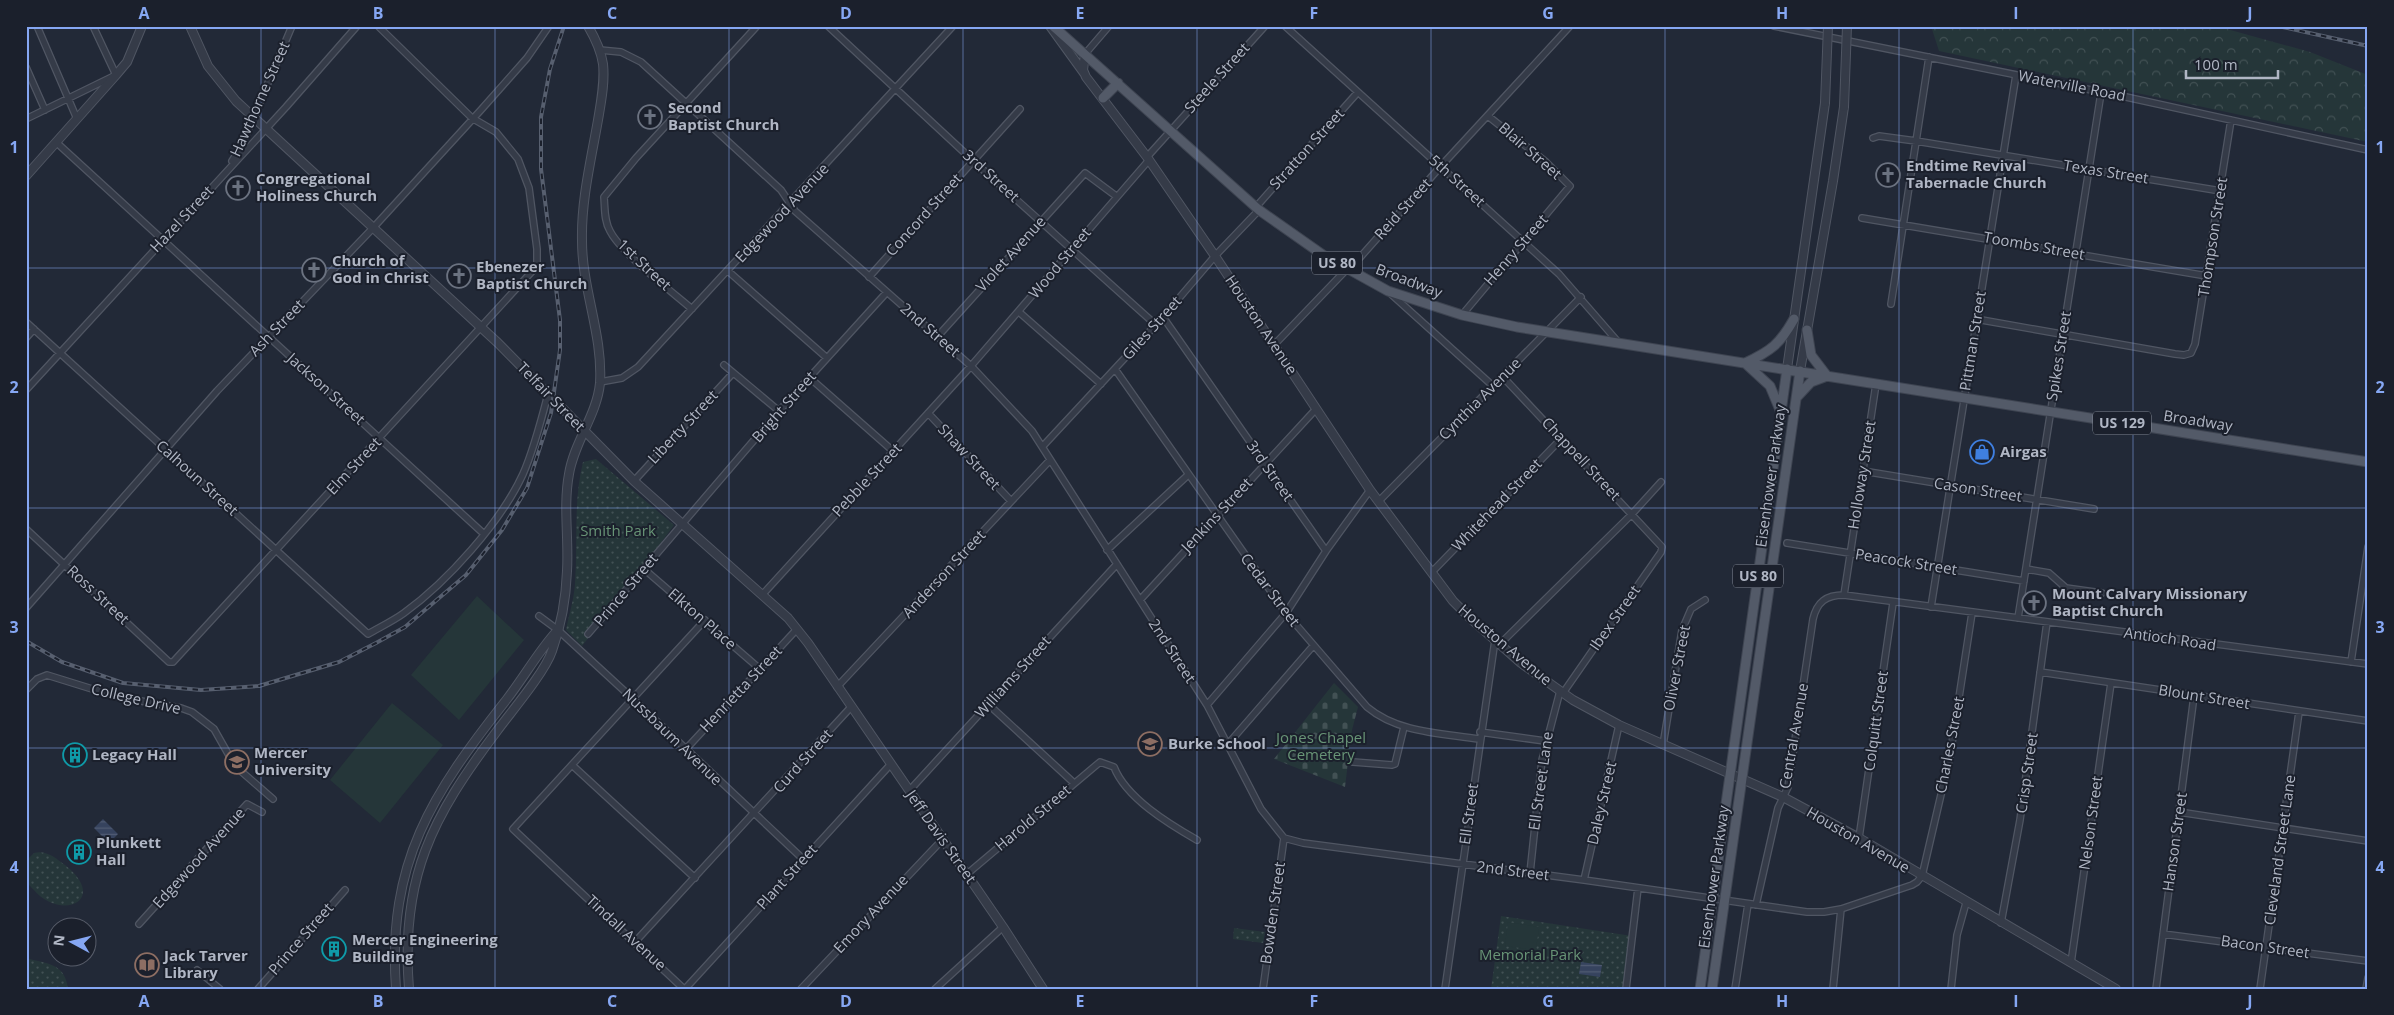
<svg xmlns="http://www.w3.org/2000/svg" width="2394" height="1015" viewBox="0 0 2394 1015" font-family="'Open Sans',sans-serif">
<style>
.forest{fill:url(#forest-crowns)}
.cemetery{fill:url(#cemetery-stones)}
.park{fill:url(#park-dots)}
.pitch{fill:#253639}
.water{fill:url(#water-rules)}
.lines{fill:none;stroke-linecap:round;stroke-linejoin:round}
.minor-casing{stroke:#505663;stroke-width:8}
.tertiary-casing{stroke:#505663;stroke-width:10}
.primary-casing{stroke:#3e4451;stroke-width:11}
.minor{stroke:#353b48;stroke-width:5.5}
.tertiary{stroke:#353b48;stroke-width:8}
.primary{stroke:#535a68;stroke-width:9}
.rail-casing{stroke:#575f6f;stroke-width:4}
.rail{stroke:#1b202c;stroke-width:2;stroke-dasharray:5.5;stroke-linecap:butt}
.tertiary-bridge-casing{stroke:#505663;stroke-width:10;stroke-linecap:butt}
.tertiary-bridge{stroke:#353b48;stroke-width:8}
.grid{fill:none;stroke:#86a7f3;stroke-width:1;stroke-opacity:0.55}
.labels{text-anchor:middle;stroke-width:4;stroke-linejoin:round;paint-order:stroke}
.shield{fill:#1b202c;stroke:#838996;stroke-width:1}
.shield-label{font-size:14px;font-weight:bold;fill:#b0b6c4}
.street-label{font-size:15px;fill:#b0b6c4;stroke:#1b202c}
.poi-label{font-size:15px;font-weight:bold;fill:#b0b6c4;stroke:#1b202c;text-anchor:start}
.park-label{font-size:15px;fill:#689476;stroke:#1b202c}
.neatline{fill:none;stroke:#86a7f3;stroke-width:2}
.grid-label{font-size:16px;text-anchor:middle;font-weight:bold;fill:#86a7f3}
</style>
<defs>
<pattern id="forest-crowns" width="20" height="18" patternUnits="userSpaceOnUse" patternTransform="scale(1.25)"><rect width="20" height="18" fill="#253639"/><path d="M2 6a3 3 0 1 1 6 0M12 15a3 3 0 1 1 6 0" fill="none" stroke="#425154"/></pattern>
<pattern id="cemetery-stones" width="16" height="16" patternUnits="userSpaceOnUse" patternTransform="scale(1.25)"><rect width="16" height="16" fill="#253639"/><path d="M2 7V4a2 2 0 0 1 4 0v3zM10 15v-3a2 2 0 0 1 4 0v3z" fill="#425154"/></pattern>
<pattern id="park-dots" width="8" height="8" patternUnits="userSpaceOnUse" patternTransform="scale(1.25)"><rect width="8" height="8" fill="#253639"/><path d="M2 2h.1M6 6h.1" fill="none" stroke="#425154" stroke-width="1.8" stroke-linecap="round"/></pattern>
<pattern id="water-rules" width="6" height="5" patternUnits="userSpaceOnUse" patternTransform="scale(1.25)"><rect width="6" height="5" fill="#36435e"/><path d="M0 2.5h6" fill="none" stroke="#515c73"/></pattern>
</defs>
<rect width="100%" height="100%" fill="#222937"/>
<path class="forest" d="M 1931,26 L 2216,26 L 2310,52 L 2368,75 L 2368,142 L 1939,51 Z"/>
<path class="cemetery" d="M 1334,683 L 1358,707 L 1352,730 L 1345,787 L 1274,759 Z"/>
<path class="park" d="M 596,459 L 674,525 L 638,574 L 584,633 L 589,637 L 582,646 L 566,630 C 569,615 574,599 575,584 C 578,543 573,502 583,462 Z
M 34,853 C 47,850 55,858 65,865 C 110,901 60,922 33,889 C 31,887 27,883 26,880 C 25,875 26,866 26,861 Z
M 1501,916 L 1632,936 L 1625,989 L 1491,989 Z
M 1234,928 L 1265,932 L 1263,943 L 1233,939 Z
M 26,958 C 46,964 65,962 68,989 L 26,989 Z"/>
<path class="pitch" d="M 477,596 L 524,640 L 459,720 L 411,675 Z
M 392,703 L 443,745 L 380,823 L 330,780 Z
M 1508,922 L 1539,927 L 1536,950 L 1505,946 Z"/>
<path class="water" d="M 103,819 L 118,834 L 109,843 L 94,828 Z
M 1581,962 L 1602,965 L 1600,977 L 1579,974 Z"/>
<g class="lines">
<g class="minor-casing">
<path id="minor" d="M 37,26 L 77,119
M 828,26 L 980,167 L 1156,325
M 1285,26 L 1559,274 L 1619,343
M 1774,26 L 2126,97 L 2368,150
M 600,50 L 621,52 L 641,62 L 781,190 L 795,211 L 971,366 L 1032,431 L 1207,705 L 1261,809 L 1284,838 L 1303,843 L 1584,880 L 1807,912 L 1824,912 L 1841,909 L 1912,885 L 1917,882 L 1922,876 L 1950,756 L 1972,613
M 1085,54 L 1109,26
M 26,67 L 45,110
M 26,119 L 116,75 L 93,26
M 1873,138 L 1879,136 L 1916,141 L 2221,191
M 57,143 L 484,534
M 1147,157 L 1265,26
M 232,161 L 241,147 L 292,26
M 1256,207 L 1358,92
M 1862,218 L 2207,276
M 728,271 L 827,358
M 869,277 L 1020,109
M 1391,294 L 1493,386
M 1891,304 L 1929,57
M 692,309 C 671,291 621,253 610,231 C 604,221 605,208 604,197 L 636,158 L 757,26
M 1019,312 L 1101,384
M 1462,315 L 1570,186 L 1546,162 L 1488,116
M 1163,317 L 1326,551
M 1976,319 L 2175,354 L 2184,355 L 2191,353 L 2195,344 L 2231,120
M 26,322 L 368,634 C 380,627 393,621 404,613 C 447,582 501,522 523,474 C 534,449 541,421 548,394
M 938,336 L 1085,173 L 1116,196
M 26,338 L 34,329
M 1274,345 L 1347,269 L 1356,262 L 1441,166 L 1570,26
M 724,365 L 779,411
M 1115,369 L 1286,613 L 1367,707 C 1398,733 1441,733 1479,739
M 1503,377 L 1662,547 L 1661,552 L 1563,693
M 810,378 L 893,451
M 600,382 L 622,378 L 638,367 L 953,26
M 26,390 L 286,107 L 357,26
M 928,413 L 1011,501
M 1043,446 L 1163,317 L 1215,256 L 1259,210
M 1863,471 L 2094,509
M 634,481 L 733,373
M 1379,501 L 1581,297
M 26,529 L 169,662 L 173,662 L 537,266 L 537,249 L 529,188 L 518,159 L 496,132 L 472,118 L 378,26
M 1787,543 L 2024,581
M 1107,550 L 1188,475
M 644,569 L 760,669
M 2026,569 L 2049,573 L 2066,588 L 2102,593
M 1432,572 L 1561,439
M 763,594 L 971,366 L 1149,160
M 1844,595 L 1876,384
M 1140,600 L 1316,409
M 1931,607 L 2016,75
M 26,608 L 217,391 L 373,228 L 480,111 L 527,58 L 549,26
M 539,616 L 558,630 L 632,698 L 803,859
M 2018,618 L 2101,93
M 588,634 L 779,411 L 887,292
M 1500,644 L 1632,514 L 1661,482
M 2351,662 L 2368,547
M 2040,672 L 2368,721
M 837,687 L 1050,460
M 26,690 L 37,679 L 47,675 L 118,697 L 181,708 L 192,712 L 214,729 L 235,766 L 273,799
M 988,704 L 1074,783
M 1207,705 L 1286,613 L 1326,551 L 1370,490
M 1480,732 L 1545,741
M 1228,744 L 1313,646
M 1663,745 L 1682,630 L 1691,609 L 1705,600
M 686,749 L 797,629
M 1353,762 L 1392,765 L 1395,764 L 1404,727
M 572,765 L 695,878
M 909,791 L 1117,564
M 2179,812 L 2368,841
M 1859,838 L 1893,603
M 1530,873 L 1542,760 L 1560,691
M 967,874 L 1100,762 L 1114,767 C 1126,798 1169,824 1197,840
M 1584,880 L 1619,725
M 1756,905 L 1778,808 L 1788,787 L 1813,619 C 1817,602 1826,595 1844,595 L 2368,664
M 2001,923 L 2020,820 L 2047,622
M 139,924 L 247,804 L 262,812
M 2163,934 L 2368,961
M 635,942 L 851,707
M 2071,963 L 2111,683
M 197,970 L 220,989
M 258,989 L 345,890
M 684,989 L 513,829 L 705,620
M 685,989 L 890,765
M 801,989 L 942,840
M 935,989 L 1003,927
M 1263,989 L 1284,838
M 1445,989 L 1495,640
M 1626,989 L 1638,888
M 1735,989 L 1748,904
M 1833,989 L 1841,909
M 1951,989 L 1957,935 L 1966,903
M 2156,989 L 2194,696
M 2260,989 L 2299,712
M 2366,989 L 2368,978"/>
</g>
<g class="tertiary-casing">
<path id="tertiary" d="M 190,26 L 208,66 L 236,101 L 498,343 L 634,481 L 788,618 L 808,643 L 1003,927 L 1043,989
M 1050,26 L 1084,73
M 1085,54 L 1083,70 L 1086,77 L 1147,157 L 1215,256 L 1370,490 L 1453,601 L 1470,618 L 1521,663 L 1573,700 L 1619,725 L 1783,797 L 1859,838 L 2116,989
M 26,176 L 116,75 L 127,62 L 142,26
M 1787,369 L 1825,103
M 1800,371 L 1833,181 L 1844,107
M 396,989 C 387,862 432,794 507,699 C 524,677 538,652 556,632
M 409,989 C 400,878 432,817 497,731 C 511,712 545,672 552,651 C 561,626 566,598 567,571 C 569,539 563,506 569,474 C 574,442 597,415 600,383 C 603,335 582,289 582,241 C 581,201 591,160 598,120 C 601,102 605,82 603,64 C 601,50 595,38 588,26"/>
</g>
<g class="primary-casing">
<path id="primary" d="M 1053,26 L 1259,210 L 1323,255 L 1388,291 L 1462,315 L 1517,327 L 2368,462
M 1103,98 L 1118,83
M 1807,330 L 1811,355 L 1827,376
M 1745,363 C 1771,351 1780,344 1794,319
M 1745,363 L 1770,386 L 1780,410
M 1797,397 L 1811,382 L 1827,376
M 1700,989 L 1787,369
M 1712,989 L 1800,371"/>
</g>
<use href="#minor" class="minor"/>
<use href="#tertiary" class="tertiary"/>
<use href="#primary" class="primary"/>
<g class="rail-casing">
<path id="rail" d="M 2278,26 L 2368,46
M 26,641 L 62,662 L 123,683 L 201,690 L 259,686 L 339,662 L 376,643 L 405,627 L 466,575 L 502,530 L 527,488 L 551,413 L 560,350 L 560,320 L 541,169 L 541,117 L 550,69 L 564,26"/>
</g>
<use href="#rail" class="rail"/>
<g class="tertiary-bridge-casing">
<path id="tertiary-bridge" d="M 1825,103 L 1828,26
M 1844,107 L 1847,26"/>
</g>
<use href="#tertiary-bridge" class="tertiary-bridge"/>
</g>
<path class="grid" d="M 261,26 L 261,989M 495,26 L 495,989M 729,26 L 729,989M 963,26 L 963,989M 1197,26 L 1197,989M 1431,26 L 1431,989M 1665,26 L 1665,989M 1899,26 L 1899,989M 2133,26 L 2133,989M 26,268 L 2368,268M 26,508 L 2368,508M 26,748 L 2368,748"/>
<defs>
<g id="church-ring" transform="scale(1.25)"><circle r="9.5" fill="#1b202c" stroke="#6b7280" stroke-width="1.5"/><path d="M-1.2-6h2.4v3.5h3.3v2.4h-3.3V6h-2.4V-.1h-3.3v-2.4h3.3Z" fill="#6b7280"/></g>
<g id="shop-ring" transform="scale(1.25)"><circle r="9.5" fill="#1b202c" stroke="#3f7fe0" stroke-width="1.5"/><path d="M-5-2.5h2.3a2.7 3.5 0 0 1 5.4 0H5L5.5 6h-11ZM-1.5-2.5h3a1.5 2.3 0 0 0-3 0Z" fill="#3f7fe0"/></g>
<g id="school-ring" transform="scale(1.25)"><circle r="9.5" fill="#1b202c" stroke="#8d6e63" stroke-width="1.5"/><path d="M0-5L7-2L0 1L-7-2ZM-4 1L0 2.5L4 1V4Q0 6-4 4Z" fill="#8d6e63"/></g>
<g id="building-ring" transform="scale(1.25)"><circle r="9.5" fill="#1b202c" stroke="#0f9aa8" stroke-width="1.5"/><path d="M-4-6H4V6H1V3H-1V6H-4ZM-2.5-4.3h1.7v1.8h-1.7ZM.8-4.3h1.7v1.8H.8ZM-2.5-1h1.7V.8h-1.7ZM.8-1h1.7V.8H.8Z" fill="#0f9aa8"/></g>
<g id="university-ring" transform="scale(1.25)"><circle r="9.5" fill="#1b202c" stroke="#8d6e63" stroke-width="1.5"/><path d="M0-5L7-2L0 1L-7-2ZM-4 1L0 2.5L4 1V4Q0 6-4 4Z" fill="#8d6e63"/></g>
<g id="library-ring" transform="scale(1.25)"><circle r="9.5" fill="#1b202c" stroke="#8d6e63" stroke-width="1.5"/><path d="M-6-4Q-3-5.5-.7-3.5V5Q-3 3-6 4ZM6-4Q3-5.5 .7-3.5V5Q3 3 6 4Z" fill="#8d6e63"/></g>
</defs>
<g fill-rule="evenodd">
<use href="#church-ring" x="650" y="117"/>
<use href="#church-ring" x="1888" y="175"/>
<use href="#church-ring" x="238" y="188"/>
<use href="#church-ring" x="314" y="270"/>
<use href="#church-ring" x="459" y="276"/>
<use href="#shop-ring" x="1982" y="452"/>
<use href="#church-ring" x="2034" y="603"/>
<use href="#school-ring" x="1150" y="744"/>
<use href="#building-ring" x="75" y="755"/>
<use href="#university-ring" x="237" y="762"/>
<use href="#building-ring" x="79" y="852"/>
<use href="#building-ring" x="334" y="949"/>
<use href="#library-ring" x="147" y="965"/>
</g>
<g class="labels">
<g class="shield">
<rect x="1312" y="251.5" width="50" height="23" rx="4"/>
<rect x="2093" y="411.5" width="58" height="23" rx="4"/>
<rect x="1733" y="564.5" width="50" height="23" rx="4"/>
</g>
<g class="shield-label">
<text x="1337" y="268">US 80</text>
<text x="2122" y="428">US 129</text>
<text x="1758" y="581">US 80</text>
</g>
<g class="street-label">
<text transform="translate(1217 78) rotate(-48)" y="5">Steele Street</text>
<text transform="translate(2072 86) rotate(11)" y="5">Waterville Road</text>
<text transform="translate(260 99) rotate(-66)" y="5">Hawthorne Street</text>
<text transform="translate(1307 149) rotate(-48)" y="5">Stratton Street</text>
<text transform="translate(1530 151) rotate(41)" y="5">Blair Street</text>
<text transform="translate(2106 172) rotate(9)" y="5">Texas Street</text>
<text transform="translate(991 176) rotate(42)" y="5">3rd Street</text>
<text transform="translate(1457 181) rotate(42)" y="5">5th Street</text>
<text transform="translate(1403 209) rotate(-48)" y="5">Reid Street</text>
<text transform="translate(782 213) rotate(-47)" y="5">Edgewood Avenue</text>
<text transform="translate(924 215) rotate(-48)" y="5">Concord Street</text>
<text transform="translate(182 219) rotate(-47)" y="5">Hazel Street</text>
<text transform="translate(2213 237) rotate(-81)" y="5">Thompson Street</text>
<text transform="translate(2034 246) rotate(10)" y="5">Toombs Street</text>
<text transform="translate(1516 250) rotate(-49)" y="5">Henry Street</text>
<text transform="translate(1011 254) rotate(-48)" y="5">Violet Avenue</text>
<text transform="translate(1060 263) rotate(-50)" y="5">Wood Street</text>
<text transform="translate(644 265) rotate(43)" y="5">1st Street</text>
<text transform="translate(1409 281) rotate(21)" y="5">Broadway</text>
<text transform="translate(1261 325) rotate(56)" y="5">Houston Avenue</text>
<text transform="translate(277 328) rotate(-46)" y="5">Ash Street</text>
<text transform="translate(1152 328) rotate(-48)" y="5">Giles Street</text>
<text transform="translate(930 330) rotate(41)" y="5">2nd Street</text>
<text transform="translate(1973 341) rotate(-81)" y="5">Pittman Street</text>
<text transform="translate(2059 356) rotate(-81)" y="5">Spikes Street</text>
<text transform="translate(326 389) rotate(42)" y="5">Jackson Street</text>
<text transform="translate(551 397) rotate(46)" y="5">Telfair Street</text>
<text transform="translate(1480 399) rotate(-45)" y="5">Cynthia Avenue</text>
<text transform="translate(784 407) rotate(-49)" y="5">Bright Street</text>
<text transform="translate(2198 421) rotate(9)" y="5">Broadway</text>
<text transform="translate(683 427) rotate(-47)" y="5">Liberty Street</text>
<text transform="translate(969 457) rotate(47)" y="5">Shaw Street</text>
<text transform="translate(1581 459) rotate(47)" y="5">Chappell Street</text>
<text transform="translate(354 466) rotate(-47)" y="5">Elm Street</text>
<text transform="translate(1270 471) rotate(55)" y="5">3rd Street</text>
<text transform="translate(1862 475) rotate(-81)" y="5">Holloway Street</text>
<text transform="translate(1771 476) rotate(-82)" y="5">Eisenhower Parkway</text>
<text transform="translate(197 478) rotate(42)" y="5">Calhoun Street</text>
<text transform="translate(867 480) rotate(-47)" y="5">Pebble Street</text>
<text transform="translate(1978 490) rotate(9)" y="5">Cason Street</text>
<text transform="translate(1497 505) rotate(-46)" y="5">Whitehead Street</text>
<text transform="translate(1217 515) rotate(-47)" y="5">Jenkins Street</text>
<text transform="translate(1906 562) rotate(9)" y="5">Peacock Street</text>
<text transform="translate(944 574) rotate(-47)" y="5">Anderson Street</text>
<text transform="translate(626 590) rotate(-50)" y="5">Prince Street</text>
<text transform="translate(1270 590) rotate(53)" y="5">Cedar Street</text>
<text transform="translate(98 595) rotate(43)" y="5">Ross Street</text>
<text transform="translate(1615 618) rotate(-55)" y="5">Ibex Street</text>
<text transform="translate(702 619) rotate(41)" y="5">Elkton Place</text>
<text transform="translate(2170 639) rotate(8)" y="5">Antioch Road</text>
<text transform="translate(1505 645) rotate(40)" y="5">Houston Avenue</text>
<text transform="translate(1172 651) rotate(57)" y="5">2nd Street</text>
<text transform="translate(1677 668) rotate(-79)" y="5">Oliver Street</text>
<text transform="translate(1013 677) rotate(-48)" y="5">Williams Street</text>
<text transform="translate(741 689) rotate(-47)" y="5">Henrietta Street</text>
<text transform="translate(2204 697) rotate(9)" y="5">Blount Street</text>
<text transform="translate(136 699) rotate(13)" y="5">College Drive</text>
<text transform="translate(1876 721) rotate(-82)" y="5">Colquitt Street</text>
<text transform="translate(1794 736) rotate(-80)" y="5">Central Avenue</text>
<text transform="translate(672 737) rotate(44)" y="5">Nussbaum Avenue</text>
<text transform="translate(1950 745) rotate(-79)" y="5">Charles Street</text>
<text transform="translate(803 761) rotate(-48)" y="5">Curd Street</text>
<text transform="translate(2027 773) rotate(-82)" y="5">Crisp Street</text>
<text transform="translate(1541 781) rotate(-82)" y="5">Ell Street Lane</text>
<text transform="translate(1602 803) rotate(-77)" y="5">Daley Street</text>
<text transform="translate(1469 814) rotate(-82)" y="5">Ell Street</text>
<text transform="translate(1033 818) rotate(-40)" y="5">Harold Street</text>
<text transform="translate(2091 823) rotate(-82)" y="5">Nelson Street</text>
<text transform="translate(941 837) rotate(55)" y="5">Jeff Davis Street</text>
<text transform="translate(1858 840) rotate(30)" y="5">Houston Avenue</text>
<text transform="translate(2175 842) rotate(-82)" y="5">Hanson Street</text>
<text transform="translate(2280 850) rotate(-82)" y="5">Cleveland Street Lane</text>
<text transform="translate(199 858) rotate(-48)" y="5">Edgewood Avenue</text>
<text transform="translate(1513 871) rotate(7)" y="5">2nd Street</text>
<text transform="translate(787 877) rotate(-48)" y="5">Plant Street</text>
<text transform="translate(1714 877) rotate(-82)" y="5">Eisenhower Parkway</text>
<text transform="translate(1273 913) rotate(-82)" y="5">Bowden Street</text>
<text transform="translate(871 914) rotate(-47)" y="5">Emory Avenue</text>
<text transform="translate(626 933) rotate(43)" y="5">Tindall Avenue</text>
<text transform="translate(301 939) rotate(-49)" y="5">Prince Street</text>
<text transform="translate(2265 947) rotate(8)" y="5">Bacon Street</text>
</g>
<g class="poi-label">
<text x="668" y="113">Second<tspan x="668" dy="17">Baptist Church</tspan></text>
<text x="1906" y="171">Endtime Revival<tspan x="1906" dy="17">Tabernacle Church</tspan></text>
<text x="256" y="184">Congregational<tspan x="256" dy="17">Holiness Church</tspan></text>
<text x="332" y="266">Church of<tspan x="332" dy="17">God in Christ</tspan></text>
<text x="476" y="272">Ebenezer<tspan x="476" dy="17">Baptist Church</tspan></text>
<text x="2000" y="457">Airgas</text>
<text x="2052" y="599">Mount Calvary Missionary<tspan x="2052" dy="17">Baptist Church</tspan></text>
<text x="1168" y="749">Burke School</text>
<text x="254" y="758">Mercer<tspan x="254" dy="17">University</tspan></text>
<text x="92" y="760">Legacy Hall</text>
<text x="96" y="848">Plunkett<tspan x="96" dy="17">Hall</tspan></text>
<text x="352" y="945">Mercer Engineering<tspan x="352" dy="17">Building</tspan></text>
<text x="164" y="961">Jack Tarver<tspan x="164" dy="17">Library</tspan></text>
</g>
<g class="park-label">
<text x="618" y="536">Smith Park</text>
<text x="1321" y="743">Jones Chapel<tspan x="1321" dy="17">Cemetery</tspan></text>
<text x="1530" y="960">Memorial Park</text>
</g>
</g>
<rect width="2394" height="1015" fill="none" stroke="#1b202c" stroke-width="55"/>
<g transform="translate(72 942) rotate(277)"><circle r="24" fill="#1b202c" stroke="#575c69"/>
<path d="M0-4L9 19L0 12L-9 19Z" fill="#86a7f3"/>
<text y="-8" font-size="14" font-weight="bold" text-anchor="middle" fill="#b0b6c4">N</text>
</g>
<path d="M2186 70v8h92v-8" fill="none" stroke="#b0b6c4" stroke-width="2.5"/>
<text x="2194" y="70" font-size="15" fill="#b0b6c4" stroke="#1b202c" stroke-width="4" paint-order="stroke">100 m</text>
<rect x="28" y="28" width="2338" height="960" class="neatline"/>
<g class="grid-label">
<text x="144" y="19">A</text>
<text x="378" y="19">B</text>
<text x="612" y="19">C</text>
<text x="846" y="19">D</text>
<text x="1080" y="19">E</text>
<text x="1314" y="19">F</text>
<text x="1548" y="19">G</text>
<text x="1782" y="19">H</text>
<text x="2016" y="19">I</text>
<text x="2250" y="19">J</text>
<text x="14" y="153">1</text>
<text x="2380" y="153">1</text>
<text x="14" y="393">2</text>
<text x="2380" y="393">2</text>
<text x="14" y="633">3</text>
<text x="2380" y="633">3</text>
<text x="14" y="873">4</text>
<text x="2380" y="873">4</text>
<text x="144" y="1007">A</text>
<text x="378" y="1007">B</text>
<text x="612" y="1007">C</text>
<text x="846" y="1007">D</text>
<text x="1080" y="1007">E</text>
<text x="1314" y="1007">F</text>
<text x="1548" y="1007">G</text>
<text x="1782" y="1007">H</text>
<text x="2016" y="1007">I</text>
<text x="2250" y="1007">J</text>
</g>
</svg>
